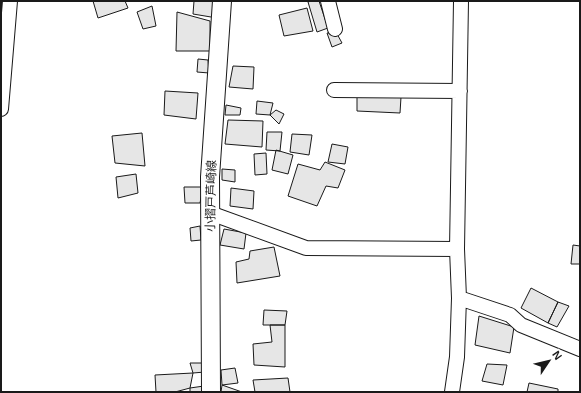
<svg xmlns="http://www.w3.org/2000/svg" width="581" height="393" viewBox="0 0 581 393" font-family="Helvetica,'Noto Sans JP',sans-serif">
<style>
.building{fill:#e6e6e6;stroke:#1a1a1a}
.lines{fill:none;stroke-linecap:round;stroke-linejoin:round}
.minor-casing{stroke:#1a1a1a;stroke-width:16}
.major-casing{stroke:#1a1a1a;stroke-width:20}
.minor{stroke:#fff;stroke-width:14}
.major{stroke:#fff;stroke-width:18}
.labels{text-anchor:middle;stroke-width:3;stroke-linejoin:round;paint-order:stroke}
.street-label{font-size:12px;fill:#1a1a1a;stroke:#fff}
</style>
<rect width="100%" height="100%" fill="#fff"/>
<path class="building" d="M 93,1 L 125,1 L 128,8 L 98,18 Z
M 194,1 L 217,1 L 217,18 L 193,14 Z
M 311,1 L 319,1 L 328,28 L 317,32 L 308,2 Z
M 152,6 L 156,26 L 143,29 L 137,12 Z
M 307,8 L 313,31 L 284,36 L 279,15 Z
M 177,12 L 210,21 L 210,51 L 176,51 Z
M 336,32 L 342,43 L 332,47 L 327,33 Z
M 198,59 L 208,60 L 209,73 L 197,72 Z
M 233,66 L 254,67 L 253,89 L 229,87 Z
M 165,91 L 198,93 L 196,119 L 164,115 Z
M 357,97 L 401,97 L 400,113 L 357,111 Z
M 257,101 L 273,103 L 270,115 L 256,114 Z
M 226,105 L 241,108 L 240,115 L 225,115 Z
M 276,110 L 284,114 L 279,124 L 270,115 Z
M 228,120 L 263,121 L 262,147 L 225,144 Z
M 267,132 L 282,132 L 280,151 L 266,150 Z
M 142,133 L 145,166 L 115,163 L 112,136 Z
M 292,134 L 312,135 L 309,155 L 290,152 Z
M 332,144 L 348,147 L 345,164 L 328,162 Z
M 276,150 L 293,155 L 288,174 L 272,170 Z
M 266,153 L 267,174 L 255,175 L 254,154 Z
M 325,162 L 345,170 L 338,188 L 326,186 L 317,206 L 288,196 L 298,164 L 320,170 Z
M 222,169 L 235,170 L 235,182 L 222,180 Z
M 136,174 L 138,193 L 118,198 L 116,177 Z
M 184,187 L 203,187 L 200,203 L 185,203 Z
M 231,188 L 254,191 L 253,209 L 230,206 Z
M 200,226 L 201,240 L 191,241 L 190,228 Z
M 224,229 L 246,233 L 244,249 L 220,245 Z
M 573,245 L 580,246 L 580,264 L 571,264 Z
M 274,247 L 280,276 L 237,283 L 236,262 L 249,259 L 250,251 Z
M 531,288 L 558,302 L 548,323 L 521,308 Z
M 558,302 L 569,306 L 557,327 L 548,323 Z
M 264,310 L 287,311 L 285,325 L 263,325 Z
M 479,316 L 514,327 L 510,353 L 475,345 Z
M 270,325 L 285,325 L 285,367 L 254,365 L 253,344 L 272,342 Z
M 190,363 L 203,363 L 205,372 L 193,373 Z
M 487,364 L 507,365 L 503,385 L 482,381 Z
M 235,368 L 238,383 L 222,385 L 221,370 Z
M 193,373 L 190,388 L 175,392 L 156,392 L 155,375 Z
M 288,378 L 290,392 L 255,392 L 253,380 Z
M 529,383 L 558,389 L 558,392 L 527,392 Z
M 222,385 L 242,392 L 221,392 Z
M 204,386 L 204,392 L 190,392 L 190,388 Z"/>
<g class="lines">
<g class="minor-casing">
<path id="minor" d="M 328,1 L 335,29
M 334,90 L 460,91
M 1,109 L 10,1
M 210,213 L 306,248 L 457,249
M 459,298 L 510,315 L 521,325 L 580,349
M 452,392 L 457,357 L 459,298 L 457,249 L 461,1"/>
</g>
<g class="major-casing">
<path id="major" d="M 211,392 L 210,177 L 222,1"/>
</g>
<use href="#minor" class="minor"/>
<use href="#major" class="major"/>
</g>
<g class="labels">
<g class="street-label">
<text transform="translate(211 196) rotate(-89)" y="4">小摺戸芦崎線</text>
</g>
</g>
<rect width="581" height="393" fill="none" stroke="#1a1a1a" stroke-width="4"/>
<g transform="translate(549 361) rotate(55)" stroke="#ffffff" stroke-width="3" paint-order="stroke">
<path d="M0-3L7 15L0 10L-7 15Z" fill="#1a1a1a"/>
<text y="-6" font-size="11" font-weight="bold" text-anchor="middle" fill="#1a1a1a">N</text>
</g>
</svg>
